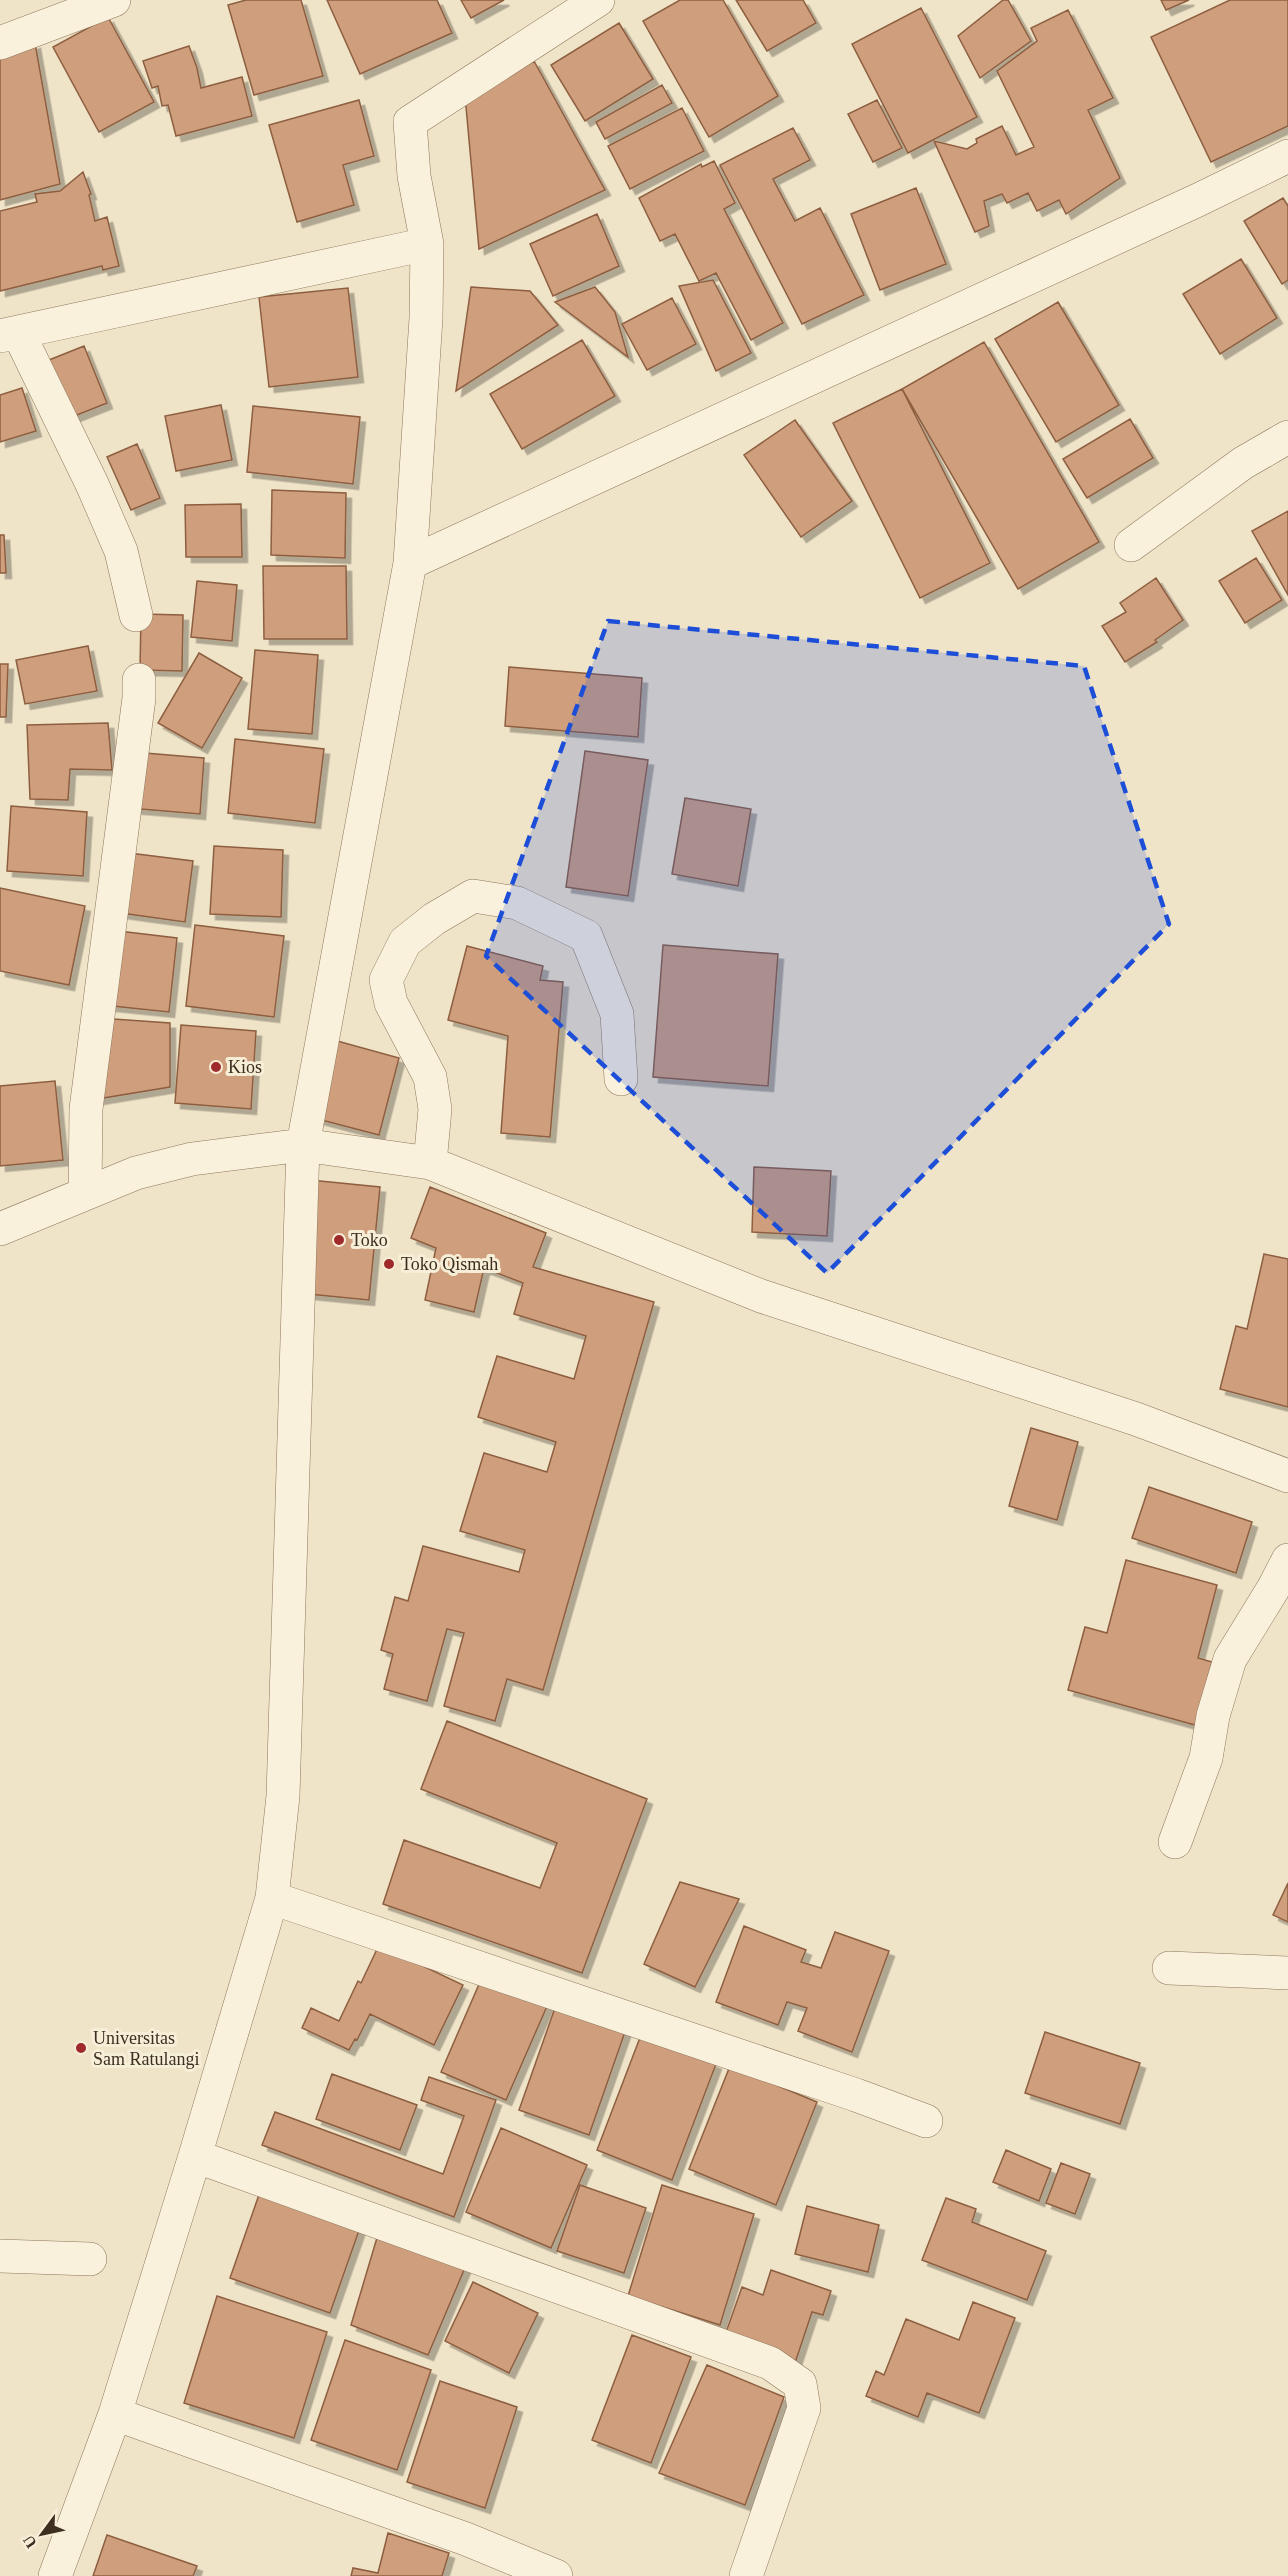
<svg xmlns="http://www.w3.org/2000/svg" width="1288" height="2576" viewBox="0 0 1288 2576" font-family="'Times New Roman',serif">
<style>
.building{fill:#cf9f7d;stroke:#8d5f41;stroke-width:1.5;filter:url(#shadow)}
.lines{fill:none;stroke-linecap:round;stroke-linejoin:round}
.minor-casing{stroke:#8d765c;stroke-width:34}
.minor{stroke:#faf1dc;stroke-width:33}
.marked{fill:#1d4ed8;fill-opacity:0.2;stroke:#1d4ed8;stroke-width:4.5;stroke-dasharray:12 8;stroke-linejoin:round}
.poi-dot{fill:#9e2a2b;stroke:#f7eed8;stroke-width:2}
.labels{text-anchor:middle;stroke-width:6;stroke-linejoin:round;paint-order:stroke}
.poi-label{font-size:18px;fill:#3d2e20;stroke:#f7eed8;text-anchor:start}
</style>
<defs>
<filter id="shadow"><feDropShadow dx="5.5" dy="5.5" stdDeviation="0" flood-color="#0004"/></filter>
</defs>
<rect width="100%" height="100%" fill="#f0e4c8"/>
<path class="building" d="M 246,0 L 301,0 L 323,76 L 254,95 L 228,5 Z
M 327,0 L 437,0 L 452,33 L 360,74 Z
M 461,0 L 504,0 L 471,18 Z
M 680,0 L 723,0 L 778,96 L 709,137 L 643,21 Z
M 736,0 L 803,0 L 816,23 L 767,51 Z
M 1003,0 L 1008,0 L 1031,41 L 980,78 L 958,36 Z
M 1161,0 L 1189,0 L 1166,10 Z
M 1230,0 L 1288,0 L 1288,126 L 1211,162 L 1151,37 Z
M 921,8 L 977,117 L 908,153 L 852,44 Z
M 1068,10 L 1113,98 L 1088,110 L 1120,178 L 1066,214 L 1059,200 L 1037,211 L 1028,193 L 1007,203 L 1002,194 L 984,201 L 989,226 L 975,232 L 934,141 L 967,149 L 977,143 L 976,139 L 1002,126 L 1016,155 L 1034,147 L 997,71 L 1037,41 L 1031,28 Z
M 108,17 L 154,102 L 99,132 L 53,47 Z
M 619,23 L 653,79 L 585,121 L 551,65 Z
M 35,43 L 60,184 L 0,200 L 0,56 Z
M 189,46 L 197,68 L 201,88 L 242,77 L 252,116 L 176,136 L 168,105 L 162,106 L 158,86 L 152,88 L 143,61 Z
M 534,61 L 605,190 L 479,249 L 465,96 Z
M 662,85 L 672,103 L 605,139 L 596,122 Z
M 359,100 L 374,156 L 343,165 L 354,205 L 297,222 L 269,125 Z
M 877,100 L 902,148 L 873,162 L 848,114 Z
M 682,108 L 704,151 L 630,189 L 608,146 Z
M 793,128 L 810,160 L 773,179 L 795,221 L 820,208 L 864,295 L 802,324 L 720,165 Z
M 714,161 L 735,203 L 724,209 L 783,323 L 751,340 L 716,273 L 699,281 L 675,234 L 660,241 L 639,198 L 701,164 L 702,167 Z
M 83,172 L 91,194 L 89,195 L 95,221 L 107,217 L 119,266 L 103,270 L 102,266 L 0,291 L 0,211 L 37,202 L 35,194 L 60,191 Z
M 916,188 L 946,264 L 880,290 L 851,214 Z
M 1283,198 L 1288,206 L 1288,280 L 1282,284 L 1244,221 Z
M 597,214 L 619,266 L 553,296 L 530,244 Z
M 1241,259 L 1277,318 L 1220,354 L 1183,294 Z
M 713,280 L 751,353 L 716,371 L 679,286 Z
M 471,287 L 530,291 L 558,325 L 456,391 Z
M 595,287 L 615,312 L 628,357 L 555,302 Z
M 348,288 L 358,377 L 269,387 L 259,297 Z
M 672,298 L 696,344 L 647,370 L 622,324 Z
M 1058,302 L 1119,405 L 1056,442 L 995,339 Z
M 582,340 L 615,396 L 522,449 L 490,394 Z
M 984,342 L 1099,542 L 1018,589 L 902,389 Z
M 84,346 L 107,403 L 67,419 L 44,362 Z
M 22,388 L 36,431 L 0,442 L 0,395 Z
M 902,389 L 990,563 L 920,598 L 833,423 Z
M 221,405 L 232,460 L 176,471 L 165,416 Z
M 253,406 L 360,417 L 353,484 L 247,472 Z
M 1130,419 L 1153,458 L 1087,498 L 1063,459 Z
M 795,420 L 852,501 L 801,537 L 744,455 Z
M 137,444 L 160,498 L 131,510 L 107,457 Z
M 272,490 L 346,493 L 345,558 L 271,555 Z
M 241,504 L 242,557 L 186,557 L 185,505 Z
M 1288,511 L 1288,595 L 1252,531 Z
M 0,535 L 4,535 L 6,573 L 0,573 Z
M 1256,558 L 1282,600 L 1245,623 L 1219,581 Z
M 263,566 L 346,566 L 347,639 L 264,639 Z
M 1156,578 L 1183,620 L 1155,640 L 1157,642 L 1125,662 L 1102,626 L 1126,612 L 1120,603 Z
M 197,581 L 237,585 L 232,641 L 191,637 Z
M 141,614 L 183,615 L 182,671 L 140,670 Z
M 88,646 L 97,691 L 25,704 L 16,660 Z
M 255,650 L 318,655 L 312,734 L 248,729 Z
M 199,653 L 242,678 L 202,748 L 158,723 Z
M 0,664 L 8,664 L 6,717 L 0,717 Z
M 509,667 L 642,678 L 638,737 L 505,726 Z
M 108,723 L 112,770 L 70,769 L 68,800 L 30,799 L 27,725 Z
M 235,739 L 324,749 L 315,823 L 228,813 Z
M 585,751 L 648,760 L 628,896 L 566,887 Z
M 133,752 L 204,758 L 200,814 L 129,808 Z
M 685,798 L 751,809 L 738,886 L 672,874 Z
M 11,806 L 87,812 L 83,876 L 7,871 Z
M 214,846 L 283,850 L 281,917 L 210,914 Z
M 121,852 L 193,861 L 185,922 L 114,912 Z
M 0,888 L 85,906 L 69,985 L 0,971 Z
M 195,925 L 284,936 L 274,1017 L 186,1006 Z
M 110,930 L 177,938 L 169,1012 L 103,1005 Z
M 663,945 L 778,954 L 768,1086 L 653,1077 Z
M 467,946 L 543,966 L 540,980 L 563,982 L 550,1137 L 501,1133 L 508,1036 L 448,1020 Z
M 99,1018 L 170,1023 L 170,1087 L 97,1099 Z
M 181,1025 L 256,1031 L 251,1109 L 175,1103 Z
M 330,1039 L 399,1058 L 379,1135 L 310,1117 Z
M 55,1081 L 63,1160 L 0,1166 L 0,1086 Z
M 754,1167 L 831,1171 L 827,1236 L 752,1232 Z
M 310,1180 L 380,1187 L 369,1300 L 298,1293 Z
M 430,1187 L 546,1233 L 533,1267 L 654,1302 L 543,1690 L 507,1679 L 495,1721 L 444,1706 L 464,1633 L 447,1629 L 427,1701 L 384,1689 L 393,1654 L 381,1650 L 395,1597 L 408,1601 L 423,1546 L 519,1572 L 525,1550 L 460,1531 L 484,1453 L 547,1472 L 556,1442 L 478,1417 L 497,1356 L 574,1379 L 586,1336 L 514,1314 L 523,1283 L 484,1268 L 474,1312 L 425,1300 L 436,1248 L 411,1238 Z
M 1264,1254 L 1288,1259 L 1288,1407 L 1220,1389 L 1236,1326 L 1247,1329 Z
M 1031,1428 L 1078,1442 L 1057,1520 L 1009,1506 Z
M 1149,1487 L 1252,1522 L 1236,1573 L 1132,1538 Z
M 1126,1560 L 1217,1585 L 1198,1658 L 1212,1662 L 1195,1725 L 1068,1690 L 1085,1627 L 1107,1633 Z
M 447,1721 L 647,1799 L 582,1973 L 383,1904 L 404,1840 L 540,1888 L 557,1843 L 421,1789 Z
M 680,1882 L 739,1899 L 695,1987 L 644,1964 Z
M 1288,1883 L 1288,1922 L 1273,1915 Z
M 744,1926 L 806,1950 L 801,1962 L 821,1968 L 835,1932 L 889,1951 L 852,2052 L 798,2031 L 807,2008 L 787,2002 L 778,2025 L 716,2002 Z
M 379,1945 L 463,1985 L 434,2045 L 370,2014 L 357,2040 L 355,2039 L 349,2050 L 302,2028 L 311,2008 L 339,2021 L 358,1981 L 361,1983 Z
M 483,1975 L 548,2004 L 506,2100 L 441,2072 Z
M 556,2005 L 626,2029 L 589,2135 L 519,2110 Z
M 1045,2032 L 1140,2063 L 1120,2124 L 1025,2093 Z
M 641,2035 L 716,2064 L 672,2180 L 597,2150 Z
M 730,2066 L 817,2102 L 776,2205 L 689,2169 Z
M 332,2074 L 417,2105 L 400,2150 L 316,2119 Z
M 429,2077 L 496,2100 L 454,2217 L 262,2145 L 275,2112 L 443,2174 L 464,2116 L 421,2100 Z
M 501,2128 L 587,2165 L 551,2248 L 466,2212 Z
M 1006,2150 L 1051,2169 L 1039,2201 L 993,2182 Z
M 1061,2163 L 1090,2174 L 1075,2214 L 1046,2203 Z
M 580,2185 L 646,2208 L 624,2273 L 557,2251 Z
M 662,2185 L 754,2214 L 720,2325 L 628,2296 Z
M 262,2186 L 362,2222 L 330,2313 L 230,2278 Z
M 946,2198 L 976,2209 L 972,2222 L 1046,2251 L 1027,2300 L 922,2260 Z
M 807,2206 L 879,2225 L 868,2272 L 795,2254 Z
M 379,2231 L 467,2263 L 428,2355 L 351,2325 Z
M 771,2270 L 831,2291 L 823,2315 L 812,2312 L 795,2363 L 724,2338 L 742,2287 L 763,2295 Z
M 473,2282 L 538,2313 L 509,2373 L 445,2341 Z
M 217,2296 L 327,2332 L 294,2438 L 184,2403 Z
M 973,2302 L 1015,2318 L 979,2413 L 927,2393 L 918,2417 L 866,2396 L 876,2371 L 884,2375 L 906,2319 L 959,2340 Z
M 632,2335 L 691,2357 L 651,2463 L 592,2440 Z
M 345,2340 L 431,2370 L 397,2470 L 311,2440 Z
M 707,2365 L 784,2397 L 745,2505 L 659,2473 Z
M 440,2381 L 517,2407 L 485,2508 L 407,2482 Z
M 388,2533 L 449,2553 L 442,2576 L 351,2576 L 353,2568 L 378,2573 Z
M 107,2535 L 197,2566 L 193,2576 L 93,2576 Z"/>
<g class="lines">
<g class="minor-casing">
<path id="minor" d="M 0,43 L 114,0
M 18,332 L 92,484 L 121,551 L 136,615
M 0,336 L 427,244
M 1131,545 L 1243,463 L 1288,437
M 410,563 L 1198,200 L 1288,156
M 430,1163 L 435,1109 L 430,1077 L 391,1003 L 386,980 L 405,942 L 434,919 L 473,896 L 517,903 L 586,936 L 617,1014 L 621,1079
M 85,1194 L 86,1109 L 139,698 L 139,680
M 0,1229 L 136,1173 L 192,1159 L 303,1145 L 430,1163 L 761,1296 L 1136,1419 L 1288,1476
M 1175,1842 L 1206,1758 L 1213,1716 L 1230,1659 L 1273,1589 L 1288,1560
M 272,1898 L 856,2095 L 926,2121
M 1169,1968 L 1288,1973
M 195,2156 L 770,2363 L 800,2384 L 804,2408 L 746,2576
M 0,2256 L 90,2259
M 115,2414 L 466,2539 L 556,2576
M 55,2576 L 115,2414 L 195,2156 L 272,1898 L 283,1796 L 303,1145 L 410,563 L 426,318 L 427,244 L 414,176 L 410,122 L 598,0"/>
</g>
<use href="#minor" class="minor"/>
</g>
<path class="marked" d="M 608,621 L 1084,666 L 1169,924 L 827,1273 L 486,956 Z"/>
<g class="poi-dot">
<circle cx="216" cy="1067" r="6"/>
<circle cx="339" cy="1240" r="6"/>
<circle cx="389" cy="1264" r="6"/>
<circle cx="81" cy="2048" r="6"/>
</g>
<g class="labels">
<g class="poi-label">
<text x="228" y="1073">Kios</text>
<text x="351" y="1246">Toko</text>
<text x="401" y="1270">Toko Qismah</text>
<text x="93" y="2044">Universitas<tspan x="93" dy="21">Sam Ratulangi</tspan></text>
</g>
</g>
<g transform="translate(42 2534) rotate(237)" stroke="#f7eed8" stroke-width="4.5" paint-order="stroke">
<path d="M0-4.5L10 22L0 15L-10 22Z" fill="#3d2e20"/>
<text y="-9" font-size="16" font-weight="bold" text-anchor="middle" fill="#3d2e20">U</text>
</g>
</svg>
